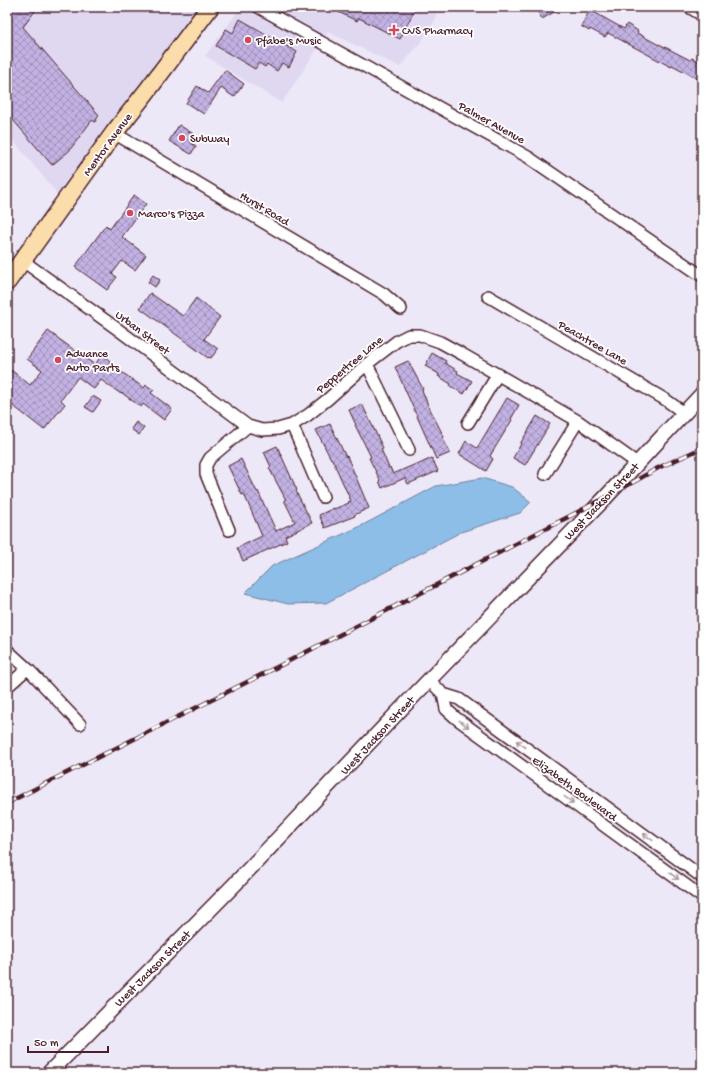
<svg xmlns="http://www.w3.org/2000/svg" width="709" height="1080" viewBox="0 0 709 1080" font-family="'Gochi Hand',sans-serif">
<style>
.built{fill:#e0d8f1}
.water{fill:#8cbee8;stroke:#727e9c}
.building{fill:url(#building-cross-hatch);stroke:#4a1f2b}
.lines{fill:none;stroke-linecap:round;stroke-linejoin:round}
.minor-casing{stroke:#4a1f2b;stroke-width:14}
.tertiary-casing{stroke:#4a1f2b;stroke-width:17}
.primary-casing{stroke:#4a1f2b;stroke-width:20}
.minor{stroke:#fff;stroke-width:11}
.tertiary{stroke:#fff;stroke-width:14}
.primary{stroke:#fbddab;stroke-width:17}
.rail-casing{stroke:#4a1f2b;stroke-width:4.5}
.rail{stroke:#fff;stroke-width:3;stroke-dasharray:9;stroke-linecap:butt}
.oneway{stroke:#ae9aa0}
.poi-dot{fill:#d1495b;stroke:#fff;stroke-width:1.5}
.labels{text-anchor:middle;stroke-width:3.5;stroke-linejoin:round;paint-order:stroke}
.poi-label{font-size:12px;fill:#4a1f2b;stroke:#fff;text-anchor:start}
.street-label{font-size:12px;fill:#4a1f2b;stroke:#fff}
</style>
<defs>
<pattern id="building-cross-hatch" width="8" height="8" patternUnits="userSpaceOnUse"><rect width="8" height="8" fill="#c2b2e3"/><path d="M0 0l8 8M0 8l8-8" fill="none" stroke="#a090b8"/></pattern>
</defs>
<rect width="100%" height="100%" fill="#ede8f7"/>
<filter id="ink" filterUnits="userSpaceOnUse"><feTurbulence type="fractalNoise" baseFrequency=".025" numOctaves="2"/><feDisplacementMap in="SourceGraphic" scale="8" xChannelSelector="R" yChannelSelector="G"/><feConvolveMatrix kernelMatrix="1 2 1 2 8 2 1 2 1" color-interpolation-filters="sRGB"/></filter>
<g filter="url(#ink)">
<path class="built" d="M 7,7 L 199,7 L 192,18 L 59,196 L 7,133 Z
M 241,7 L 437,7 L 435,20 L 421,42 L 400,67 L 328,32 L 282,103 L 205,56 Z"/>
<path class="water" d="M 482,478 L 512,487 L 531,502 L 520,513 L 461,532 L 326,603 L 288,604 L 245,593 L 272,566 L 361,526 L 436,486 Z"/>
<path class="building" d="M 7,7 L 38,7 L 23,27 L 99,115 L 95,122 L 92,120 L 69,151 L 52,165 L 7,113 Z
M 328,7 L 416,7 L 400,39 L 359,18 L 357,21 Z
M 535,7 L 563,7 L 542,19 Z
M 590,10 L 624,29 L 627,24 L 638,31 L 637,33 L 659,45 L 659,44 L 690,60 L 692,58 L 702,63 L 702,81 L 672,65 L 671,67 L 608,33 L 605,37 L 590,29 L 589,31 L 581,26 Z
M 240,19 L 297,52 L 289,67 L 282,63 L 277,71 L 267,64 L 265,67 L 259,63 L 255,69 L 216,46 L 226,29 L 233,33 Z
M 225,70 L 244,84 L 234,97 L 221,88 L 204,114 L 186,103 L 197,86 L 208,93 Z
M 179,125 L 195,135 L 190,142 L 196,146 L 191,154 L 169,141 Z
M 134,195 L 146,204 L 122,237 L 146,255 L 135,270 L 122,261 L 112,274 L 117,277 L 107,290 L 75,267 L 106,225 L 110,229 Z
M 153,275 L 160,280 L 155,287 L 148,282 Z
M 150,293 L 183,316 L 196,298 L 220,317 L 204,339 L 218,349 L 211,358 L 209,357 L 208,358 L 140,308 Z
M 48,331 L 95,365 L 102,354 L 110,361 L 109,363 L 144,388 L 146,385 L 154,390 L 151,393 L 172,409 L 164,420 L 143,404 L 141,407 L 122,393 L 121,394 L 101,380 L 94,389 L 78,377 L 61,400 L 65,404 L 44,430 L 7,401 L 7,375 L 11,370 L 30,385 L 42,370 L 27,359 Z
M 432,353 L 446,361 L 445,363 L 458,371 L 457,373 L 472,381 L 464,394 L 450,386 L 451,384 L 438,376 L 439,374 L 425,366 Z
M 408,361 L 423,389 L 422,390 L 428,405 L 444,437 L 443,438 L 450,453 L 436,459 L 395,367 Z
M 93,396 L 101,401 L 93,412 L 85,407 Z
M 507,398 L 519,405 L 511,419 L 512,420 L 490,456 L 493,459 L 486,471 L 459,454 L 466,441 L 477,448 Z
M 362,404 L 383,448 L 381,449 L 389,468 L 390,467 L 393,474 L 416,464 L 417,465 L 432,458 L 438,471 L 408,484 L 405,478 L 382,488 L 379,481 L 380,480 L 369,458 L 371,457 L 355,425 L 356,425 L 349,410 Z
M 537,416 L 550,424 L 525,465 L 513,458 L 521,444 L 520,444 Z
M 136,422 L 144,428 L 139,435 L 131,429 Z
M 330,424 L 346,457 L 347,456 L 369,508 L 354,515 L 355,516 L 325,528 L 319,515 L 334,508 L 334,509 L 349,503 L 348,502 L 351,501 L 332,459 L 331,459 L 316,430 Z
M 277,446 L 297,490 L 296,491 L 312,523 L 285,536 L 287,541 L 243,561 L 237,548 L 262,536 L 244,494 L 242,495 L 228,466 L 241,459 L 257,492 L 258,491 L 276,531 L 295,522 L 284,500 L 286,500 L 269,468 L 271,467 L 264,452 Z"/>
<g class="lines">
<g class="minor-casing">
<path id="minor" d="M 258,7 L 528,157 L 702,276
M 689,7 L 702,15
M 114,133 L 384,294 L 401,309
M 23,261 L 116,328 L 248,426
M 488,296 L 666,400 L 684,413
M 367,364 L 409,450
M 468,423 L 498,374
M 292,425 L 323,497
M 545,474 L 578,421
M 229,530 L 206,474 L 206,465 L 210,458 L 248,426 L 262,430 L 278,429 L 292,425 L 308,415 L 328,399 L 367,364 L 397,341 L 409,335 L 420,335 L 440,342 L 462,354 L 578,421 L 637,463
M 7,650 L 30,671 L 80,724
M 429,680 L 443,694 L 459,699 L 702,877
M 7,687 L 27,669
M 443,694 L 446,709 L 456,718 L 702,897"/>
</g>
<g class="tertiary-casing">
<path id="tertiary" d="M 49,1073 L 236,883 L 401,709 L 605,498 L 702,394"/>
</g>
<g class="primary-casing">
<path id="primary" d="M 7,282 L 114,133 L 147,91 L 210,7"/>
</g>
<use href="#minor" class="minor"/>
<use href="#tertiary" class="tertiary"/>
<use href="#primary" class="primary"/>
<g class="rail-casing">
<path id="rail" d="M 7,803 L 283,664 L 605,498 L 658,468 L 702,448"/>
</g>
<use href="#rail" class="rail"/>
</g>
<defs><path id="oneway-shaft" d="M-6 0H5M1.5-3L5.5 0L1.5 3" fill="none" stroke-width="1.6" stroke-linecap="round" stroke-linejoin="round"/></defs>
<g class="oneway">
<use href="#oneway-shaft" transform="translate(464 724) rotate(36)"/>
<use href="#oneway-shaft" transform="translate(521 744) rotate(-144)"/>
<use href="#oneway-shaft" transform="translate(569 800) rotate(36)"/>
<use href="#oneway-shaft" transform="translate(648 837) rotate(-144)"/>
<use href="#oneway-shaft" transform="translate(674 876) rotate(37)"/>
</g>
</g>
<g class="poi-dot">
<path d="M392 24h4v4h4v4h-4v4h-4v-4h-4v-4h4z"/>
<circle cx="248" cy="40" r="4"/>
<circle cx="182" cy="138" r="4"/>
<circle cx="130" cy="213" r="4"/>
<circle cx="58" cy="360" r="4"/>
</g>
<g class="labels">
<g class="poi-label">
<text x="402" y="34">CVS Pharmacy</text>
<text x="256" y="44">Pfabe's Music</text>
<text x="190" y="142">Subway</text>
<text x="138" y="217">Marco's Pizza</text>
<text x="66" y="357">Advance<tspan x="66" dy="14">Auto Parts</tspan></text>
</g>
<g class="street-label">
<text transform="translate(492 122) rotate(29)" y="4">Palmer Avenue</text>
<text transform="translate(107 144) rotate(-54)" y="4">Mentor Avenue</text>
<text transform="translate(265 208) rotate(31)" y="4">Hurst Road</text>
<text transform="translate(143 332) rotate(37)" y="4">Urban Street</text>
<text transform="translate(593 342) rotate(30)" y="4">Peachtree Lane</text>
<text transform="translate(349 364) rotate(-40)" y="4">Peppertree Lane</text>
<text transform="translate(601 501) rotate(-46)" y="4">West Jackson Street</text>
<text transform="translate(377 735) rotate(-47)" y="4">West Jackson Street</text>
<text transform="translate(575 788) rotate(36)" y="4">Elizabeth Boulevard</text>
<text transform="translate(152 968) rotate(-45)" y="4">West Jackson Street</text>
</g>
</g>
<rect width="709" height="1080" fill="none" stroke="#fff" stroke-width="24"/>
<rect x="12" y="12" width="685" height="1056" fill="none" stroke="#4a1f2b" stroke-width="1.5" filter="url(#ink)"/>
<path d="M28 1046v6h80v-6" fill="none" stroke="#4a1f2b" stroke-width="2"/>
<text x="34" y="1046" font-size="12" fill="#4a1f2b" stroke="#ffffff" stroke-width="3" paint-order="stroke">50 m</text>
</svg>
